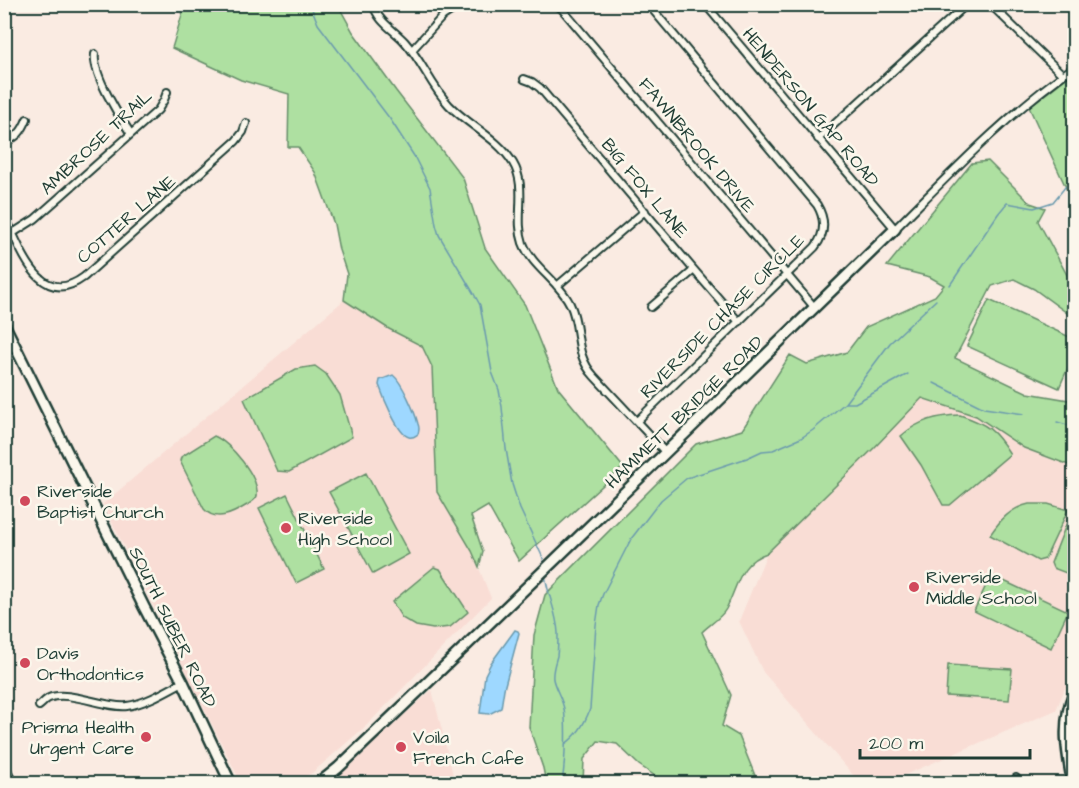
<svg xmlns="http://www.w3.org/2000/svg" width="1079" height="788" viewBox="0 0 1079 788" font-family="'Architects Daughter',sans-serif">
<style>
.built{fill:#f9ddd5}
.green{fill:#aee0a1;stroke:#668e6a;stroke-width:1.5}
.water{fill:#9ed8ff;stroke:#6b9aae;stroke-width:1.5}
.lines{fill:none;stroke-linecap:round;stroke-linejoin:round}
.stream{stroke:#6b9aae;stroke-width:1.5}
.street-casing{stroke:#1f3d34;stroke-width:10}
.secondary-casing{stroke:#1f3d34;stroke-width:14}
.street{stroke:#fbf7ec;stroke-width:6}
.secondary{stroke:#fbf7ec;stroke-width:9}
.poi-dot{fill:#d1495b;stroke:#fbf7ec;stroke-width:2}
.labels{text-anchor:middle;stroke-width:5;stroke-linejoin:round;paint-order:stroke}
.street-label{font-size:18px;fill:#1f3d34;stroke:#fbf7ec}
.poi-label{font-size:18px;fill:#1f3d34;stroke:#fbf7ec;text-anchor:start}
</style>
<rect width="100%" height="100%" fill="#faebe2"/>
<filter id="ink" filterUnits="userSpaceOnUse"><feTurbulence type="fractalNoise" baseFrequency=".0167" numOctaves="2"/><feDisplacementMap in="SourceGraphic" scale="12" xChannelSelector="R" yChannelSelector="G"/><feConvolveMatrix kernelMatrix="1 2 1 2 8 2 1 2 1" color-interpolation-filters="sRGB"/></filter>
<g filter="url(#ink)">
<path class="built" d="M 344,300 L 389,329 L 422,346 L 432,369 L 437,492 L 472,551 L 491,598 L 367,725 L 312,773 L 292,783 L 241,783 L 103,504 Z
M 922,398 L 976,416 L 1024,448 L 1074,467 L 1074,667 L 1056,710 L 886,783 L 860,783 L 763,672 L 739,621 L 767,553 L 874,448 Z
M 432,690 L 455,783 L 327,784 L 364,751 Z"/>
<path class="green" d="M 185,5 L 338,5 L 353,32 L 396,91 L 463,178 L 485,248 L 525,305 L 558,388 L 623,467 L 519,561 L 488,506 L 471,516 L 483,552 L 479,567 L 472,551 L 437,492 L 432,367 L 422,346 L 389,329 L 344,300 L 347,274 L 339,250 L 334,224 L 315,172 L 298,147 L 288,147 L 289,94 L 241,80 L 172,48 Z
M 1074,72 L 1074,205 L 1029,107 Z
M 988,161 L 1030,203 L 1045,208 L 1038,221 L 1074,288 L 1074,318 L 1034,289 L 1014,279 L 992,286 L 955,358 L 1028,393 L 1074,401 L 1074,467 L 1024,448 L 976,416 L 922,398 L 874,448 L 767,553 C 739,562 738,586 726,609 C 721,618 709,625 702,632 L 731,695 L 722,726 L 739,736 L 758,783 L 655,783 L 658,778 L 639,765 L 617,744 L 598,741 L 584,759 L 583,783 L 546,783 L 543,768 L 529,727 L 534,635 L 545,595 L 696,444 L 742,430 L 790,355 L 807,364 L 847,352 L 866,327 L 935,296 L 944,285 L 930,277 L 887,266 L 972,163 Z
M 989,300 L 1074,339 L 1074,354 L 1059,388 L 967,346 Z
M 315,366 L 326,374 L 340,395 L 352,437 L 289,472 L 277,471 L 244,399 L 296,369 Z
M 960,415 C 987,424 995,430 1010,454 L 950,505 L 943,505 L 921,465 L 901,436 C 919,420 937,416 960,415 Z
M 214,436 C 230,442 260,478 257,496 C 255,501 251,502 247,505 C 234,513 216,523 204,509 L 180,461 L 181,457 Z
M 366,473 L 409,554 L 373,574 L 329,492 Z
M 287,494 L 324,569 L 296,583 L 259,508 Z
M 1029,504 L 1048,504 L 1068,510 L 1045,559 L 1038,561 L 990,535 C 1000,520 1011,508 1029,504 Z
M 1071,512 L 1074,513 L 1074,576 L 1053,568 L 1051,563 Z
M 434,567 L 440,569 L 468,612 L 450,627 L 433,629 L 416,626 L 402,618 L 392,602 Z
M 991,575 L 1068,611 L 1051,648 L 974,611 Z
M 948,665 L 1012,669 L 1009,700 L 946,696 Z"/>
<path class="water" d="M 393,375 C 402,382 415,412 418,424 C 420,429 419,429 418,434 C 415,436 413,438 409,437 C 398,435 383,396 379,385 L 380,380 Z
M 515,630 L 518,631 L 519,633 L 504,689 L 501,708 L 489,714 L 480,713 L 485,675 L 491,663 Z"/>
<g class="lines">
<path class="stream" d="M 310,4 L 318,24 L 390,119 L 414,156 L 430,188 L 436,225 L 439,235 L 474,294 L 480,305 L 492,372 L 499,390 L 502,407 L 506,449 L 512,484 L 520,509 L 543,558 L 544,566
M 950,285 L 998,214 L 1007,203 L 1034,208 L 1053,202 L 1066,186
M 934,383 L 984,408 L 1024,414
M 846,403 L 855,403 L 908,374
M 1057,422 L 1074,427
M 545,574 C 547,594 557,612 558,633 C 558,640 558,648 557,656 C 555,663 552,671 553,679 C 555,689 562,698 564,709 C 567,729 565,763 562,784
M 565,744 C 577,736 585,723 590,709 L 596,625 L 599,605 L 603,594 L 631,539 L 661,500 L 687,478 L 747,458 L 762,451 L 773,450 L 801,438 L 813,430 L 845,403 L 890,343 L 936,300"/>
<g class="street-casing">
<path id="street" d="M 373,4 C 378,22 393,29 405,42 C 422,61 431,86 449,105 C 469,126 498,138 513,163 C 528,188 514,217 523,243 C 532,267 559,281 570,304 C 582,329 573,353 594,376 L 666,453
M 555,4 L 562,9 L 815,308
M 705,4 L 895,229 C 953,171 1007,114 1074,67
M 990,4 L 1063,75
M 4,36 L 5,36
M 412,50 L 443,16 L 462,4
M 95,54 C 92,73 119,117 131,134
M 524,79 L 532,82 L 540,88 L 694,270 L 739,322
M 818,139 L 967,4
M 4,143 C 17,137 22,132 27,119
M 4,215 C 20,245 38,311 84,277 L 236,141 L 243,132 L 246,123
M 13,233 L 35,219 L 158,110 L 164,100 L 167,92
M 557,286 L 645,211
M 651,307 L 694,270
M 637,421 L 815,247 C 825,234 826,220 817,205 L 648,4
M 39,706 C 42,704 46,699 49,698 C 67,689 107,709 127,706 C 145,704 168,690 183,682
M 4,762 L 13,784
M 1015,784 L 1016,778"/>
</g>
<g class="secondary-casing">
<path id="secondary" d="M 4,324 L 144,607 L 183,682 L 231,784
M 318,784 L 338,768 C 526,590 710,409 895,229
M 1073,784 C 1067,753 1061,723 1074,693"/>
</g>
<use href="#street" class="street"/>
<use href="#secondary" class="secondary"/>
</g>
</g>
<g class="poi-dot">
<circle cx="25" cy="501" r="6"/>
<circle cx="286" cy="528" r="6"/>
<circle cx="914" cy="587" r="6"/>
<circle cx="25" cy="663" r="6"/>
<circle cx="146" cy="737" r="6"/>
<circle cx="401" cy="747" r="6"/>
</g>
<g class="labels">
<g class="street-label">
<text transform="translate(811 107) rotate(50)" y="6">HENDERSON GAP ROAD</text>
<text transform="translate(96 142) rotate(-43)" y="6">AMBROSE TRAIL</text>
<text transform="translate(697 145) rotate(50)" y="6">FAWNBROOK DRIVE</text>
<text transform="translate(645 188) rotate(50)" y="6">BIG FOX LANE</text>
<text transform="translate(126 219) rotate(-41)" y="6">COTTER LANE</text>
<text transform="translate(722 316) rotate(-45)" y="6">RIVERSIDE CHASE CIRCLE</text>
<text transform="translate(684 412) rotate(-44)" y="6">HAMMETT BRIDGE ROAD</text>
<text transform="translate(173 627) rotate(64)" y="6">SOUTH SUBER ROAD</text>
</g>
<g class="poi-label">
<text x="37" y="497">Riverside<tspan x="37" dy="21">Baptist Church</tspan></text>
<text x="298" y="524">Riverside<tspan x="298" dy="21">High School</tspan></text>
<text x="926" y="583">Riverside<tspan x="926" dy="21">Middle School</tspan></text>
<text x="37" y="659">Davis<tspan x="37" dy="21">Orthodontics</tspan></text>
<text x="134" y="733" text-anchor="end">Prisma Health<tspan x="134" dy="21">Urgent Care</tspan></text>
<text x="413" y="743">Voila<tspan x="413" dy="21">French Cafe</tspan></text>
</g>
</g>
<rect width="1079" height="788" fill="none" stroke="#fbf7ec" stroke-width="24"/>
<rect x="12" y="12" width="1055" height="764" fill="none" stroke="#1f3d34" stroke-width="2" filter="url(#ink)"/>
<path d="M860 749v9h170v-9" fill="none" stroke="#1f3d34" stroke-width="3"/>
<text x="869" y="749" font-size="18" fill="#1f3d34" stroke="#fbf7ec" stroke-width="4.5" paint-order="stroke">200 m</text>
</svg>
